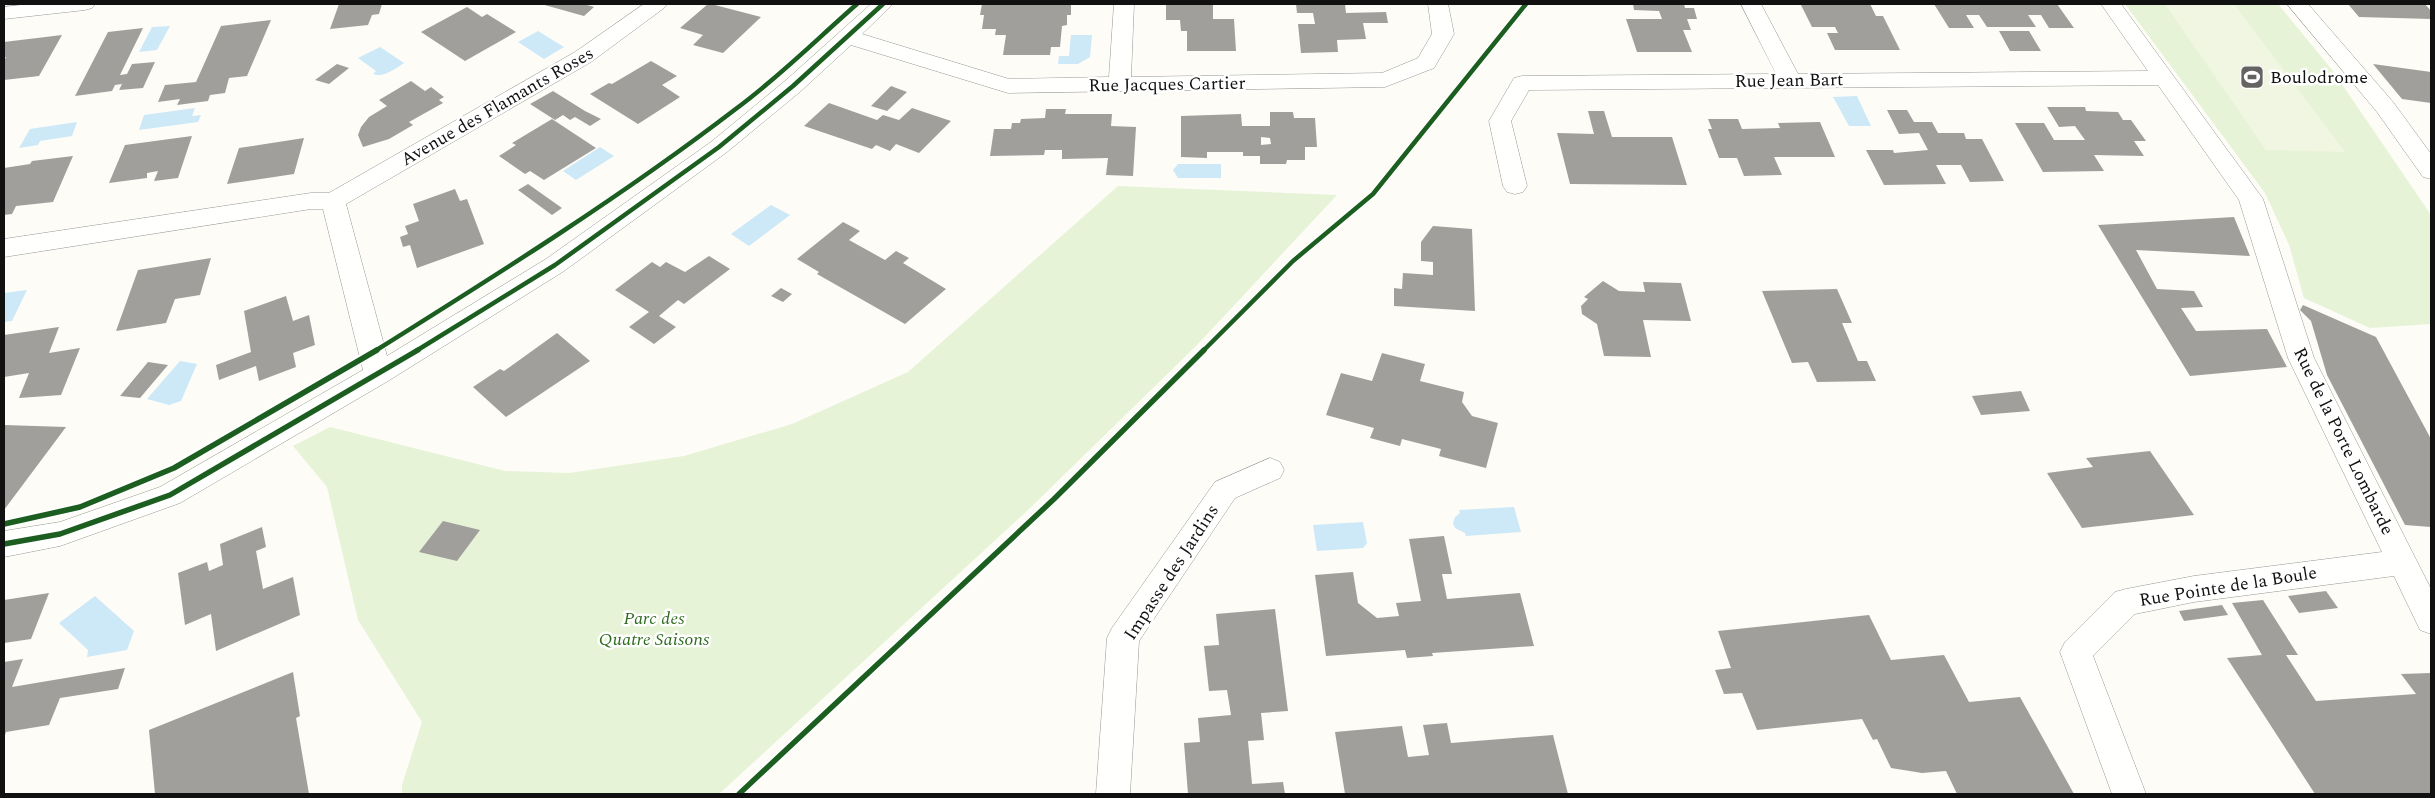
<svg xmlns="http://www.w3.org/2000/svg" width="2435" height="798" viewBox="0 0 2435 798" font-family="Spectral,serif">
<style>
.green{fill:#e7f3d7}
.pitch{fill:#f0f6e1}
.water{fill:#cde8f7}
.building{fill:#a19f9c;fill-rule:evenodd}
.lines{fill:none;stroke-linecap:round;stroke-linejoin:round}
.minor-casing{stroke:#979795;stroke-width:1}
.minor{fill:#fffffe;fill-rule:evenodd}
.cycleway-far1-casing{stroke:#fff;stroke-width:7}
.cycleway-casing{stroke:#fff;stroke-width:9}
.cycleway-far1{stroke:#1b5e20;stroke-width:4.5}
.cycleway{stroke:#1b5e20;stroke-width:5.5}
.labels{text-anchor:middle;stroke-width:5;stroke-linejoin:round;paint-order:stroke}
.poi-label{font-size:18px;fill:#111;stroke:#fff;text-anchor:start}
.street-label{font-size:18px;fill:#111;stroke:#fff}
.park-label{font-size:18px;font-style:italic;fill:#2f6b1f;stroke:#fff}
</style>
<rect width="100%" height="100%" fill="#fdfcf7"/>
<path class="green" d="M 2125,4 L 2278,4 L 2333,71 L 2431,215 L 2431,324 L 2370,328 L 2304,298 L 2289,245 L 2265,193 Z
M 1118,186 L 1337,195 L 1197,345 L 1028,510 L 719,794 L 402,794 L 402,785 L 422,722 L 358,620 L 327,487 L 293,446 L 330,427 L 505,471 L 569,473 L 684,456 L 792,424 L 908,372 Z"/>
<path class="pitch" d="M 2165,4 L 2234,4 L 2345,152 L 2266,150 Z"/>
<path class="water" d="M 170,26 L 157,50 L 139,52 L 152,27 Z
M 538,31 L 564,47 L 544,59 L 518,42 Z
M 1071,35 L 1092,35 L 1090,57 L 1078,64 L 1058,64 L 1059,56 L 1069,56 Z
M 380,47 L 404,63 C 395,69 383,78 373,74 L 376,71 L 358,58 Z
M 1857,96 L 1871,126 L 1849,126 L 1833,97 Z
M 195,108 L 192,116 L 201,115 L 198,122 L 139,130 L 144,115 Z
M 77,122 L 72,136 L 40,141 L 38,145 L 19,148 L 30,129 Z
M 600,147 L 614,156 L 576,180 L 563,171 Z
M 1178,164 L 1221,164 L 1221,178 L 1178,178 L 1173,170 Z
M 771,205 L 790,215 L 749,246 L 731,234 Z
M 27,290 L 12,321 L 4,322 L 4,293 Z
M 180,361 L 197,364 L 181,401 L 169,405 L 147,399 Z
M 1514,507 L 1521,532 L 1466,536 L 1465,533 L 1455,528 L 1453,523 L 1455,517 L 1460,513 L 1459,510 Z
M 1363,522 L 1367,543 L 1363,548 L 1317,551 L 1313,525 Z
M 95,596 L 134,631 L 127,650 L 87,657 L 88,650 L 59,623 Z"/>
<path class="building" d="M 339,4 L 382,4 L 379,14 L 372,15 L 368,25 L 330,29 Z
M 541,4 L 589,4 L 587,5 L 594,7 L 584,16 Z
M 708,4 L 711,4 L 761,17 L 723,53 L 693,45 L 703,35 L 680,28 Z
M 982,4 L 1071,4 L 1071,15 L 1067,15 L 1067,25 L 1062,26 L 1060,47 L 1051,47 L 1050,55 L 1003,55 L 1006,35 L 995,35 L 996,29 L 982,29 L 984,15 L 980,15 Z
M 1166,4 L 1213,4 L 1213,19 L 1234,19 L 1236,51 L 1187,51 L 1187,31 L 1181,31 L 1180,20 L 1166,20 Z
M 1296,4 L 1345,4 L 1346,13 L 1386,12 L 1388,23 L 1363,23 L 1366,39 L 1337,40 L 1338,52 L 1301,53 L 1298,24 L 1315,24 L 1313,13 L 1297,13 Z
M 1633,4 L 1684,4 L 1685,8 L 1694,8 L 1697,19 L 1687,19 L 1691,30 L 1683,30 L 1692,52 L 1637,52 L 1626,19 L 1662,19 L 1659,11 L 1634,10 Z
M 1820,4 L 1870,4 L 1876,16 L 1883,16 L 1900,50 L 1835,50 L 1827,33 L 1838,33 L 1835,27 L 1812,27 L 1801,5 L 1821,5 Z
M 1934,4 L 2057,4 L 2074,28 L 2049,28 L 2041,15 L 2028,15 L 2036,27 L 1987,27 L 1979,15 L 1966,15 L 1974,28 L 1949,28 Z
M 2348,4 L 2425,4 L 2431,11 L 2431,19 L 2359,17 Z
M 467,7 L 482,17 L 487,14 L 516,32 L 465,61 L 421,32 Z
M 271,20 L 247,76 L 229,78 L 225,93 L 210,95 L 208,101 L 177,105 L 180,99 L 158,102 L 165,85 L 196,82 L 221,26 Z
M 143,28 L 120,75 L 127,74 L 132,64 L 155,62 L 143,88 L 119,90 L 122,84 L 115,85 L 112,91 L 75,96 L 108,32 Z
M 1999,31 L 2029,31 L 2041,51 L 2010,51 Z
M 62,35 L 39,76 L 4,80 L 4,61 L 6,57 L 4,57 L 4,42 Z
M 651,61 L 677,76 L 662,85 L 680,97 L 638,124 L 590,94 L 609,83 L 612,84 Z
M 337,64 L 349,68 L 329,84 L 315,80 Z
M 2373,64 L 2431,72 L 2431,103 L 2402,99 Z
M 411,81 L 425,91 L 431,87 L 444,97 L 439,100 L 443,103 L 409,122 L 413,125 L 389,139 L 363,147 L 358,135 L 361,127 L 369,117 L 387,106 L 379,100 Z
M 891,86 L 907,92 L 887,111 L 871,106 Z
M 553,91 L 585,111 L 601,119 L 590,126 L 575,117 L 570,120 L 563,115 L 555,120 L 530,104 Z
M 829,103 L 877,120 L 883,115 L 899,120 L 912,108 L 951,121 L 919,153 L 896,144 L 890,151 L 876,145 L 872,149 L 804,126 Z
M 2047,107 L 2085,107 L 2086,111 L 2118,112 L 2123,120 L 2131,120 L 2146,141 L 2134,141 L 2144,156 L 2094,155 L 2104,171 L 2043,172 L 2015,123 L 2044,123 L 2054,140 L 2085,140 L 2075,126 L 2059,127 Z
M 1046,109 L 1066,109 L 1065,114 L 1112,114 L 1111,126 L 1136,127 L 1133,176 L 1106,175 L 1108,158 L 1062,159 L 1062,150 L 1045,150 L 1044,155 L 990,156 L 994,129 L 1011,129 L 1012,123 L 1020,123 L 1021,119 L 1045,118 Z
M 1887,110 L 1907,110 L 1914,122 L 1932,122 L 1938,133 L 1964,133 L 1966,139 L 1982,139 L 2004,181 L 1970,182 L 1961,165 L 1936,165 L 1946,184 L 1884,185 L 1866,150 L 1893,150 L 1894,153 L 1928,150 L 1919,133 L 1899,134 Z
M 1588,111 L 1604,111 L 1612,137 L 1672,137 L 1687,185 L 1570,184 L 1557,133 L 1594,134 Z
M 1270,112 L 1293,112 L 1294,118 L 1315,118 L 1317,147 L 1305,147 L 1305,160 L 1287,160 L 1286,164 L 1260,164 L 1260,156 L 1243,156 L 1243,152 L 1207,152 L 1207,158 L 1181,157 L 1181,116 L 1241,114 L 1242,126 L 1270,126 ZM 1261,137 L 1270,138 L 1271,144 L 1261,145 Z
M 552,119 L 596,148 L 544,180 L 530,171 L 525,174 L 499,156 L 516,145 L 512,143 Z
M 1708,119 L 1738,119 L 1742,129 L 1780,128 L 1778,123 L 1820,122 L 1835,157 L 1774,157 L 1782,175 L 1744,176 L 1737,158 L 1719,158 L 1708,129 L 1712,129 Z
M 192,136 L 178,178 L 154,181 L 158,171 L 147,173 L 147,178 L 109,183 L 125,145 Z
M 304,138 L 294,174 L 227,184 L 239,148 Z
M 73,156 L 53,202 L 16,206 L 12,214 L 4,215 L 4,168 L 30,164 L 32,161 Z
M 528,184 L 562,208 L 552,215 L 518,190 Z
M 455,189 L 460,201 L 467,199 L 484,244 L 417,268 L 410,245 L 403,247 L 400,237 L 408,234 L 405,226 L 419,221 L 413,204 Z
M 2234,217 L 2250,256 L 2136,250 L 2157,289 L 2194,291 L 2203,307 L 2181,308 L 2196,331 L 2267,329 L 2287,367 L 2190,376 L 2098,225 Z
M 843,222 L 860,231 L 849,240 L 885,260 L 896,251 L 909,258 L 903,263 L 946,289 L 905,324 L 817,274 L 819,272 L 797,259 Z
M 1433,226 L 1472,229 L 1475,311 L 1394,306 L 1394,288 L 1402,289 L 1403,273 L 1433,275 L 1433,262 L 1421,261 L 1421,242 Z
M 709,256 L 730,269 L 684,304 L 678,300 L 659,316 L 676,327 L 654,344 L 629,327 L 649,312 L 615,290 L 652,262 L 660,267 L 666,262 L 685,272 Z
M 211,258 L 200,295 L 175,299 L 166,323 L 116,331 L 138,270 Z
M 1603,281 L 1619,291 L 1645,292 L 1643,282 L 1681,283 L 1691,321 L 1643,320 L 1651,357 L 1604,356 L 1597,324 L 1582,314 L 1581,306 L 1588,299 L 1584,297 Z
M 781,288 L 792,294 L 783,302 L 771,296 Z
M 1837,289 L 1852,323 L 1842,323 L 1858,361 L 1867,361 L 1876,381 L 1817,382 L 1808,362 L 1792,363 L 1762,291 Z
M 286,296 L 293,321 L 309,315 L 315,345 L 293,353 L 296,367 L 259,381 L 256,366 L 219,380 L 216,365 L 251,352 L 244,311 Z
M 2303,305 L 2376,337 L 2431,439 L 2431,527 L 2405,525 L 2327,375 L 2311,321 L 2300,310 Z
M 59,327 L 49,353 L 80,348 L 61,395 L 19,398 L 29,373 L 4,377 L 4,335 Z
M 557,333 L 590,361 L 506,417 L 473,387 L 500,369 L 504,371 Z
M 1382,353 L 1425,364 L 1420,381 L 1464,392 L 1462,402 L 1472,416 L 1498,423 L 1486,468 L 1439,456 L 1441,449 L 1402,439 L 1400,446 L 1370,438 L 1374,428 L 1326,415 L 1341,373 L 1372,381 Z
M 148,362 L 168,365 L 140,398 L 120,396 Z
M 2021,391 L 2030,411 L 1981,415 L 1972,396 Z
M 4,425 L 66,427 L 4,510 Z
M 2150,451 L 2194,515 L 2082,528 L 2047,473 L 2093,467 L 2086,458 Z
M 443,521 L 480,530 L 457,561 L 419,552 Z
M 262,527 L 266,547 L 256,551 L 263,589 L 293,577 L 300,615 L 216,651 L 211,614 L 185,625 L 178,573 L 207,562 L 209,571 L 223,565 L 220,544 Z
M 1444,536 L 1452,574 L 1442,574 L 1447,599 L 1520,593 L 1534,646 L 1432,653 L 1433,656 L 1407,658 L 1405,650 L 1326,656 L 1315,575 L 1353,572 L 1358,603 L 1377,618 L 1399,616 L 1396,603 L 1421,601 L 1409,539 Z
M 2326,591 L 2338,608 L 2299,613 L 2288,596 Z
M 49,593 L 31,639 L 4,643 L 4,600 Z
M 2263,600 L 2298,655 L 2286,655 L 2316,701 L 2416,694 L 2401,674 L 2431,673 L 2431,794 L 2315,794 L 2227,658 L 2262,655 L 2232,603 Z
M 2222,605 L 2228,615 L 2184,621 L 2179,611 Z
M 1275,609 L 1288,711 L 1261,713 L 1264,740 L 1248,741 L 1252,784 L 1283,782 L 1285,794 L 1188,794 L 1184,743 L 1200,742 L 1198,718 L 1231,715 L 1227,690 L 1209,691 L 1204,646 L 1219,645 L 1216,614 Z
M 1869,615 L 1891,660 L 1944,655 L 1969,702 L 2020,697 L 2074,794 L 1957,794 L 1946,771 L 1922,773 L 1891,768 L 1877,739 L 1873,740 L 1862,719 L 1757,730 L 1742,693 L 1724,694 L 1715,670 L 1731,668 L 1718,631 Z
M 23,659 L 12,687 L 125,668 L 118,689 L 60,698 L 49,725 L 6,732 L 4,738 L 4,662 Z
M 293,672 L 300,716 L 296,718 L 309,794 L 155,794 L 149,730 Z
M 1447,723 L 1451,743 L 1553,735 L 1568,794 L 1345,794 L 1335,732 L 1402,726 L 1408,757 L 1429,755 L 1423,725 Z"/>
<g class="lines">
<g class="minor-casing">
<path id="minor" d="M 30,4 L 95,4 L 92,8 L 85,10 L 4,19 L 4,7 Z
M 644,4 L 667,4 L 664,8 L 591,62 L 346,204 L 387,356 L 546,259 L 711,142 L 785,81 L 871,4 L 893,4 L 862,34 L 1009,79 L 1109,77 L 1114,4 L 1134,4 L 1131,77 L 1382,73 L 1418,58 L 1432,34 L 1428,4 L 1448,4 L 1454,34 L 1434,68 L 1385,87 L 1008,93 L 851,45 L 801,91 L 727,152 L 564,271 L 388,381 L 180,503 L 60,546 L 4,557 L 4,531 L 60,522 L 160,487 L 363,370 L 323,209 L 311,209 L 4,257 L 4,239 L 311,193 L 329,193 L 575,52 Z
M 1741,4 L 1761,4 L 1798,74 L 2148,71 L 2101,4 L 2121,4 L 2263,199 L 2314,358 L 2431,589 L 2431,634 L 2420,630 L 2394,576 L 2194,602 L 2135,614 L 2093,656 L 2146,794 L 2112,794 L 2060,652 L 2065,642 L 2115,592 L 2126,589 L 2194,576 L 2382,552 L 2288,358 L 2239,200 L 2158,85 L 1529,90 L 1511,121 L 1527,186 L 1523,192 L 1515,194 L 1507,192 L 1503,186 L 1489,121 L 1514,78 L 1522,76 L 1776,74 Z
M 2287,4 L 2308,4 L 2393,102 L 2431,154 L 2431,179 L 2423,177 L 2377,112 Z
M 1270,458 L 1280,462 L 1284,470 L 1280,478 L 1235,498 L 1139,641 L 1130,794 L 1096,794 L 1107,638 L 1112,628 L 1215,482 Z"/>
</g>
<use href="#minor" class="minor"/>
<g class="cycleway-far1-casing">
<path id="cycleway-far1" d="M 375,351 C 498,274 621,197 737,108 C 779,77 817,39 857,4
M 416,351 L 555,265 L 719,147 L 793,86 L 883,4
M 1203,351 L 1293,261 L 1373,194 L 1526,4"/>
</g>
<g class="cycleway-casing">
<path id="cycleway" d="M 4,524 L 80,507 L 174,468 L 377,350
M 4,544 L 60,534 L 170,495 L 418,350
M 739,794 L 1054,499 L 1204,350"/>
</g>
<use href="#cycleway-far1" class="cycleway-far1"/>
<use href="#cycleway" class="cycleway"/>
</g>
<defs>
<g id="stadium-square" transform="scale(1.25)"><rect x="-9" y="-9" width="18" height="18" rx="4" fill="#646362" stroke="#fff"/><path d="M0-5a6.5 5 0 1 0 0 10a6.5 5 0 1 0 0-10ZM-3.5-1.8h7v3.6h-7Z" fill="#fff"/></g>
</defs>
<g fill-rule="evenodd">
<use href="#stadium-square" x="2252" y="77"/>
</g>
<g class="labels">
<g class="poi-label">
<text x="2270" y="83">Boulodrome</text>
</g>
<g class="street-label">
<text transform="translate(1789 80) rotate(-1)" y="6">Rue Jean Bart</text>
<text transform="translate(1167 84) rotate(-1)" y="6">Rue Jacques Cartier</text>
<text transform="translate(497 106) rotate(-30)" y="6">Avenue des Flamants Roses</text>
<text transform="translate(2344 441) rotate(64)" y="6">Rue de la Porte Lombarde</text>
<text transform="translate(1171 572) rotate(-57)" y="6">Impasse des Jardins</text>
<text transform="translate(2228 586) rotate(-9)" y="6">Rue Pointe de la Boule</text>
</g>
<g class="park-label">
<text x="654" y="624">Parc des<tspan x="654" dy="21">Quatre Saisons</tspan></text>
</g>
</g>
<rect width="2435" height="798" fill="none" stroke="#111111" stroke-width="10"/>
</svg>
